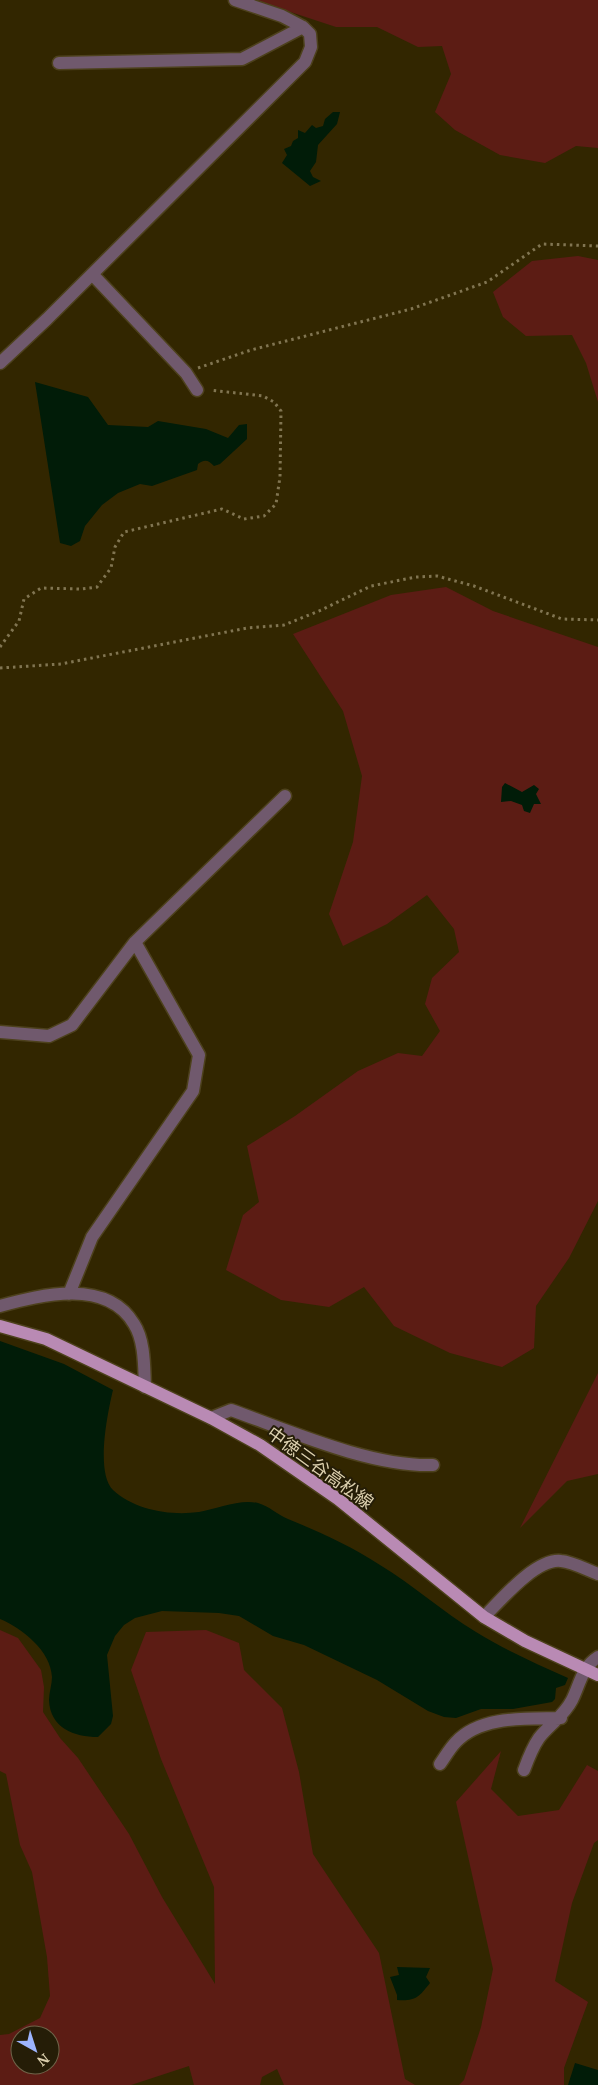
<svg xmlns="http://www.w3.org/2000/svg" width="598" height="2085" viewBox="0 0 598 2085" font-family="'PT Serif','Noto Sans JP',serif">
<style>
.green{fill:#5c1c14;fill-rule:evenodd}
.water{fill:#011c08}
.lines{fill:none;stroke-linecap:round;stroke-linejoin:round}
.minor-casing{stroke:#4d411c;stroke-width:15}
.major-casing{stroke:#4d411c;stroke-width:15}
.path{stroke:#817551;stroke-width:3;stroke-dasharray:2.5 4;stroke-linecap:butt}
.minor{stroke:#70596d;stroke-width:12}
.major{stroke:#b98ab4;stroke-width:12}
.labels{text-anchor:middle;stroke-width:4;stroke-linejoin:round;paint-order:stroke}
.street-label{font-size:18px;fill:#ddd1af;stroke:#251d07}
</style>
<rect width="100%" height="100%" fill="#322600"/>
<path class="green" d="M 254,0 L 598,0 L 598,148 L 576,146 L 545,163 L 500,155 L 455,130 L 435,112 L 451,74 L 442,46 L 418,47 L 377,27 L 336,27 Z
M 578,256 L 598,260 L 598,402 L 586,363 L 572,335 L 526,336 L 503,317 L 493,292 L 532,261 Z
M 446,587 L 493,611 L 598,647 L 598,1201 L 569,1258 L 536,1306 L 534,1348 L 502,1367 L 450,1353 L 394,1326 L 364,1287 L 329,1307 L 281,1300 L 226,1270 L 243,1215 L 259,1202 L 247,1146 L 295,1116 L 358,1071 L 398,1053 L 422,1056 L 440,1031 L 425,1004 L 432,978 L 459,952 L 454,929 L 427,895 L 387,924 L 343,946 L 329,914 L 353,842 L 362,776 L 343,711 L 293,634 L 391,595 Z
M 598,1373 L 598,1474 L 567,1481 L 520,1528 Z
M 0,1630 L 18,1638 L 41,1670 L 44,1687 L 43,1712 L 60,1738 L 78,1758 L 129,1834 L 162,1897 L 215,1984 L 214,1887 L 161,1759 L 131,1670 L 146,1632 L 206,1630 L 239,1643 L 244,1670 L 282,1708 L 299,1772 L 313,1854 L 379,1953 L 405,2079 L 415,2085 L 284,2085 L 277,2069 L 262,2077 L 260,2085 L 194,2085 L 189,2066 L 131,2085 L 0,2085 L 0,2035 L 9,2034 L 40,2018 L 50,1996 L 47,1957 L 32,1872 L 20,1845 L 6,1774 L 0,1771 ZM 20,2035 L 50,2035 L 50,2065 L 20,2065 Z
M 501,1751 L 491,1789 L 518,1816 L 559,1810 L 587,1765 L 598,1771 L 598,1840 L 594,1843 L 572,1903 L 555,1981 L 588,2002 L 564,2068 L 564,2085 L 459,2085 L 464,2080 L 481,2027 L 493,1969 L 456,1802 Z"/>
<path class="water" d="M 333,112 L 340,112 L 337,124 L 318,145 L 316,162 L 310,171 L 313,177 L 321,181 L 310,186 L 282,163 L 287,155 L 284,149 L 291,146 L 293,141 L 298,138 L 298,130 L 305,133 L 312,125 L 316,128 L 323,126 L 325,119 Z
M 35,382 L 88,397 L 108,425 L 148,427 L 158,421 L 206,429 L 228,438 L 239,425 L 247,424 L 247,439 L 220,464 L 214,466 C 208,460 205,459 198,464 L 197,470 L 152,486 L 140,484 L 118,493 L 102,505 L 85,526 L 80,541 L 71,546 L 60,543 Z
M 505,783 L 522,792 L 534,785 L 539,789 L 536,794 L 541,804 L 534,804 L 530,813 L 524,811 L 522,805 L 511,801 L 501,802 L 502,787 Z
M 0,1341 L 64,1364 L 113,1390 C 108,1411 95,1472 113,1490 C 135,1510 170,1516 199,1512 C 217,1509 239,1499 258,1503 C 269,1506 278,1515 288,1519 C 320,1532 351,1546 380,1565 C 413,1585 443,1612 476,1632 C 505,1650 537,1664 568,1678 L 565,1685 L 556,1688 L 555,1699 L 552,1702 L 513,1709 L 481,1709 L 456,1718 L 444,1717 L 428,1711 L 377,1680 L 304,1645 L 273,1636 L 239,1616 L 219,1613 L 162,1611 L 135,1618 L 124,1625 L 115,1636 L 107,1655 L 113,1716 L 111,1724 L 98,1737 C 74,1737 50,1728 49,1700 C 49,1692 52,1685 52,1677 C 51,1651 22,1628 0,1619 Z
M 397,1967 L 430,1968 L 426,1977 L 430,1983 C 418,1998 416,2001 397,2000 L 397,1995 L 390,1977 L 399,1975 Z
M 575,2063 L 598,2070 L 598,2085 L 568,2085 Z"/>
<g class="lines">
<g class="minor-casing">
<path id="minor" d="M 235,0 L 282,16 L 303,27
M 92,274 L 186,373 L 197,390
M 0,363 L 47,319 L 305,62 L 311,47 L 310,34 L 303,27 L 242,59 L 59,63
M 0,1032 L 49,1036 L 72,1025 L 135,942 L 285,796
M 69,1294 L 92,1237 L 193,1091 L 199,1055 L 135,942
M 0,1306 C 41,1295 107,1278 134,1324 C 145,1341 144,1367 145,1387
M 211,1418 L 231,1410 C 290,1431 371,1467 433,1465
M 484,1617 C 501,1600 536,1558 561,1561 C 573,1562 587,1570 598,1574
M 440,1764 C 445,1757 450,1748 456,1742 C 481,1715 528,1719 561,1718
M 524,1770 C 528,1759 532,1748 539,1738 C 550,1724 564,1716 572,1700 C 580,1684 582,1667 598,1657"/>
</g>
<g class="major-casing">
<path id="major" d="M 0,1326 L 46,1339 L 211,1418 L 260,1445 L 338,1499 L 484,1617 L 525,1641 L 598,1675"/>
</g>
<path class="path" d="M 198,368 L 251,350 L 411,309 L 487,282 L 542,244 L 598,246
M 0,647 L 19,621 L 24,599 L 41,588 L 81,589 L 97,587 L 111,568 L 115,547 L 124,532 L 222,509 L 244,519 L 264,516 L 276,504 L 280,477 L 281,411 L 274,402 L 263,396 L 210,390
M 0,668 L 61,664 L 247,628 L 284,625 L 319,611 L 371,586 L 416,577 L 437,576 L 474,586 L 562,619 L 598,620"/>
<use href="#minor" class="minor"/>
<use href="#major" class="major"/>
</g>
<g class="labels">
<g class="street-label">
<text transform="translate(320 1468) rotate(36)" y="6">中徳三谷高松線</text>
</g>
</g>
<g transform="translate(35 2050) rotate(141)"><circle r="24" fill="#251d07" stroke="#6f654a"/>
<path d="M0-4L9 19L0 12L-9 19Z" fill="#9db4fd"/>
<text y="-8" font-size="14" font-weight="bold" text-anchor="middle" fill="#ddd1af">N</text>
</g>
</svg>
